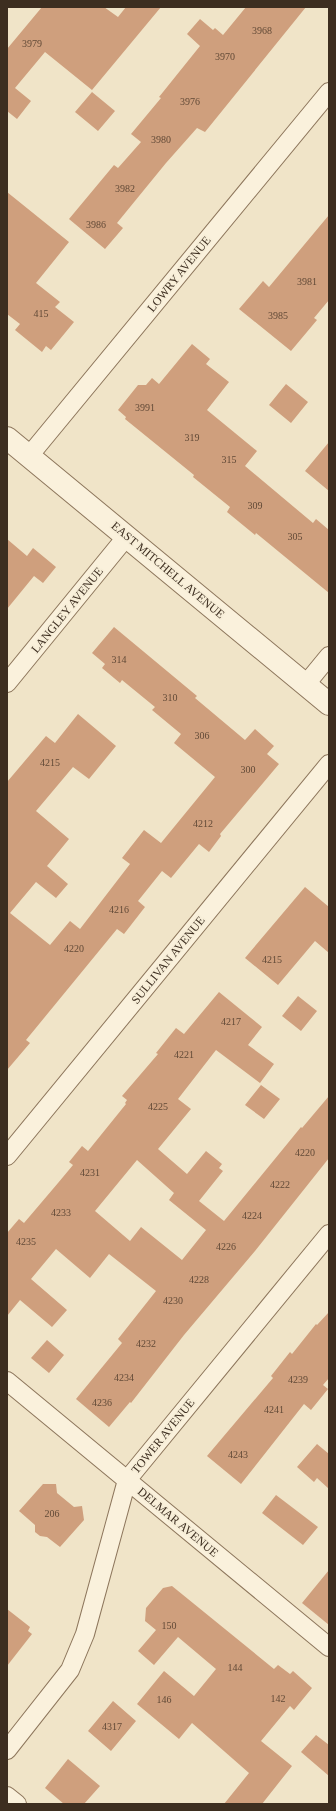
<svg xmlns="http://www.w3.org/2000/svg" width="336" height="1811" viewBox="0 0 336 1811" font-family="'Times New Roman',serif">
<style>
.building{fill:#cf9f7d;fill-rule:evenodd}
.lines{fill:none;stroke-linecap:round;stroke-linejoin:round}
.minor-casing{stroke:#8d765c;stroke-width:20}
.tertiary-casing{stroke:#8d765c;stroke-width:24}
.minor{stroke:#faf1dc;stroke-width:18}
.tertiary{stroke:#faf1dc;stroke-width:22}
.labels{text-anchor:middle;stroke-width:3.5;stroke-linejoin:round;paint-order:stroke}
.number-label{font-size:10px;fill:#624a37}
.street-label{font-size:12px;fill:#3d2e20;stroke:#f7eed8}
</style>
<rect width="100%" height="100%" fill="#f0e4c8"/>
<path class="building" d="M 42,7 L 104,7 L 118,17 L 126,7 L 161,7 L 92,90 L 45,52 L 15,88 L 31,101 L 17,119 L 7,111 L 7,49 Z
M 246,7 L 306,7 L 205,132 L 197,128 L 166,163 L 117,223 L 123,228 L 105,249 L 69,219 L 114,165 L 118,168 L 141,142 L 131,134 L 161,98 L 159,97 L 200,46 L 187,34 L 200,19 L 213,30 L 215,28 L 223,35 Z
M 92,92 L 115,111 L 98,131 L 75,112 Z
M 7,192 L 69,242 L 36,283 L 60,302 L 55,307 L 74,322 L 51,350 L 46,346 L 42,352 L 15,330 L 20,324 L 7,314 Z
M 329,215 L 329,300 L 314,318 L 317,320 L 291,351 L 239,309 L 263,281 L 269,287 Z
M 192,344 L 210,359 L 206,364 L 229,382 L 207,410 L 257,451 L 245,466 L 313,523 L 316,519 L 329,530 L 329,593 L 256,533 L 255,535 L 227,512 L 230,507 L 193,477 L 194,475 L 125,419 L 126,417 L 118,410 L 138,385 L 146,385 L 152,378 L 159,384 Z
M 286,384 L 308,402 L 291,423 L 269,405 Z
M 329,442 L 329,491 L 305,471 Z
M 7,539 L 27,556 L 33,548 L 56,567 L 43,583 L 34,576 L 7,609 Z
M 114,627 L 197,696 L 195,698 L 245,740 L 255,729 L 274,746 L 267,754 L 279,764 L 220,834 L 221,836 L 209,852 L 199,844 L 171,878 L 162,871 L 138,901 L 145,907 L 124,934 L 117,929 L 26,1040 L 30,1043 L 7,1070 L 7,782 L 46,736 L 55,743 L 78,714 L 116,746 L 89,779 L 73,767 L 36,811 L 69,839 L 47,866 L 68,884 L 56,898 L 36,882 L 10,913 L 50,945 L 70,921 L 80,929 L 130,864 L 122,858 L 144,830 L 161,843 L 215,777 L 174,743 L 181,734 L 152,710 L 155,707 L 122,680 L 120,683 L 102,668 L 105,664 L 92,653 Z
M 305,887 L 329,907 L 329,953 L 315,941 L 278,985 L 245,958 Z
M 219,992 L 262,1027 L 248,1045 L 274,1064 L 260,1083 L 216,1050 L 178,1099 L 191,1109 L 158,1149 L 187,1174 L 206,1151 L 222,1164 L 219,1168 L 223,1171 L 199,1201 L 224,1221 L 301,1127 L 302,1128 L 329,1096 L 329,1158 L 255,1251 L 184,1335 L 131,1403 L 130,1402 L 109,1427 L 76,1399 L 122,1343 L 118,1339 L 156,1291 L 109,1254 L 90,1278 L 56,1249 L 31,1279 L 67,1310 L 52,1327 L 20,1300 L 7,1316 L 7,1233 L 19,1219 L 24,1223 L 58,1183 L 73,1165 L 69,1162 L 82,1146 L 88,1151 L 126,1104 L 125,1103 L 127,1100 L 122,1096 L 158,1054 L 156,1053 L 176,1028 L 184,1034 ZM 137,1160 L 174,1193 L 169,1200 L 206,1230 L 182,1260 L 141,1227 L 130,1241 L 95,1211 Z
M 298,996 L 317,1011 L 301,1031 L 282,1016 Z
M 261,1085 L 280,1099 L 264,1119 L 245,1105 Z
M 329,1312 L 329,1378 L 323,1385 L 328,1389 L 311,1410 L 304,1404 L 241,1484 L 207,1456 L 273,1378 L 271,1376 L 290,1352 L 292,1354 L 316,1324 L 317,1325 Z
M 47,1340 L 64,1355 L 49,1373 L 31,1358 Z
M 317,1444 L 329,1454 L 329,1489 L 317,1478 L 314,1482 L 297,1467 Z
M 43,1484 L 56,1484 L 57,1493 L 74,1507 L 82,1506 L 84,1520 L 60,1547 L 47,1537 L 40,1536 L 35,1532 L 35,1525 L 19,1511 Z
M 276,1495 L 318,1527 L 303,1545 L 262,1513 Z
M 329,1570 L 329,1625 L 302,1603 Z
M 172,1586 L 274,1669 L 278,1665 L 290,1674 L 293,1671 L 312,1688 L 294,1710 L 290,1706 L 261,1741 L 292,1766 L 262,1804 L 224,1804 L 249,1773 L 192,1723 L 179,1739 L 137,1704 L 164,1671 L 194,1696 L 216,1669 L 178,1637 L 154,1665 L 138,1651 L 156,1630 L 145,1621 L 146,1608 L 163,1588 Z
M 7,1609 L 30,1627 L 28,1631 L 32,1634 L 7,1666 Z
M 113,1701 L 136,1721 L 111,1751 L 88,1731 Z
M 316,1735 L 329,1745 L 329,1776 L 301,1752 Z
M 68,1759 L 100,1786 L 84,1804 L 64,1804 L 45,1788 Z"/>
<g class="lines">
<g class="minor-casing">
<path id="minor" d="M 29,456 L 329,92
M 7,683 L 127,536
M 306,684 L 329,656
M 7,1156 L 329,764
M 7,1381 L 329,1647
M 7,1750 L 70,1670 L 85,1634 L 127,1480 L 329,1234
M 7,1796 L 17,1804"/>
</g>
<g class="tertiary-casing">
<path id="tertiary" d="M 7,438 L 329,704"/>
</g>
<use href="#minor" class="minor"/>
<use href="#tertiary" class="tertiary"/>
</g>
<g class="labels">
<g class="number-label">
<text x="262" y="34">3968</text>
<text x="32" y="47">3979</text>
<text x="225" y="60">3970</text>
<text x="190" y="105">3976</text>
<text x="161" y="143">3980</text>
<text x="125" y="192">3982</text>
<text x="96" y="228">3986</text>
<text x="307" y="285">3981</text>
<text x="41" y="317">415</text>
<text x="278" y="319">3985</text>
<text x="145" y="411">3991</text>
<text x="192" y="441">319</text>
<text x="229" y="463">315</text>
<text x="255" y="509">309</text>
<text x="295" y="540">305</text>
<text x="119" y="663">314</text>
<text x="170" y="701">310</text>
<text x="202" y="739">306</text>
<text x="50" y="766">4215</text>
<text x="248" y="773">300</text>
<text x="203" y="827">4212</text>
<text x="119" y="913">4216</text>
<text x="74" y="952">4220</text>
<text x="272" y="963">4215</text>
<text x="231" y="1025">4217</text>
<text x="184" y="1058">4221</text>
<text x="158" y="1110">4225</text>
<text x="305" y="1156">4220</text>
<text x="90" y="1176">4231</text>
<text x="280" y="1188">4222</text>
<text x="61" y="1216">4233</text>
<text x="252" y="1219">4224</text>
<text x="26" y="1245">4235</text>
<text x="226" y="1250">4226</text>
<text x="199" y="1283">4228</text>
<text x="173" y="1304">4230</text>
<text x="146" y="1347">4232</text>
<text x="124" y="1381">4234</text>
<text x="298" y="1383">4239</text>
<text x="102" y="1406">4236</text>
<text x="274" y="1413">4241</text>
<text x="238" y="1458">4243</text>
<text x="52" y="1517">206</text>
<text x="169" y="1629">150</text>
<text x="235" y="1671">144</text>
<text x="278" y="1702">142</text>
<text x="164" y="1703">146</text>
<text x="112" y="1730">4317</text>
</g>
<g class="street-label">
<text transform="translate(179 274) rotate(-51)" y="4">LOWRY AVENUE</text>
<text transform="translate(168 570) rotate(40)" y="4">EAST MITCHELL AVENUE</text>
<text transform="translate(67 610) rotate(-51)" y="4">LANGLEY AVENUE</text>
<text transform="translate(168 960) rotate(-51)" y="4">SULLIVAN AVENUE</text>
<text transform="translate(163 1436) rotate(-51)" y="4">TOWER AVENUE</text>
<text transform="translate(178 1522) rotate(40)" y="4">DELMAR AVENUE</text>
</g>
</g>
<rect width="336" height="1811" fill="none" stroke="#3d2e20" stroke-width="16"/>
</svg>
